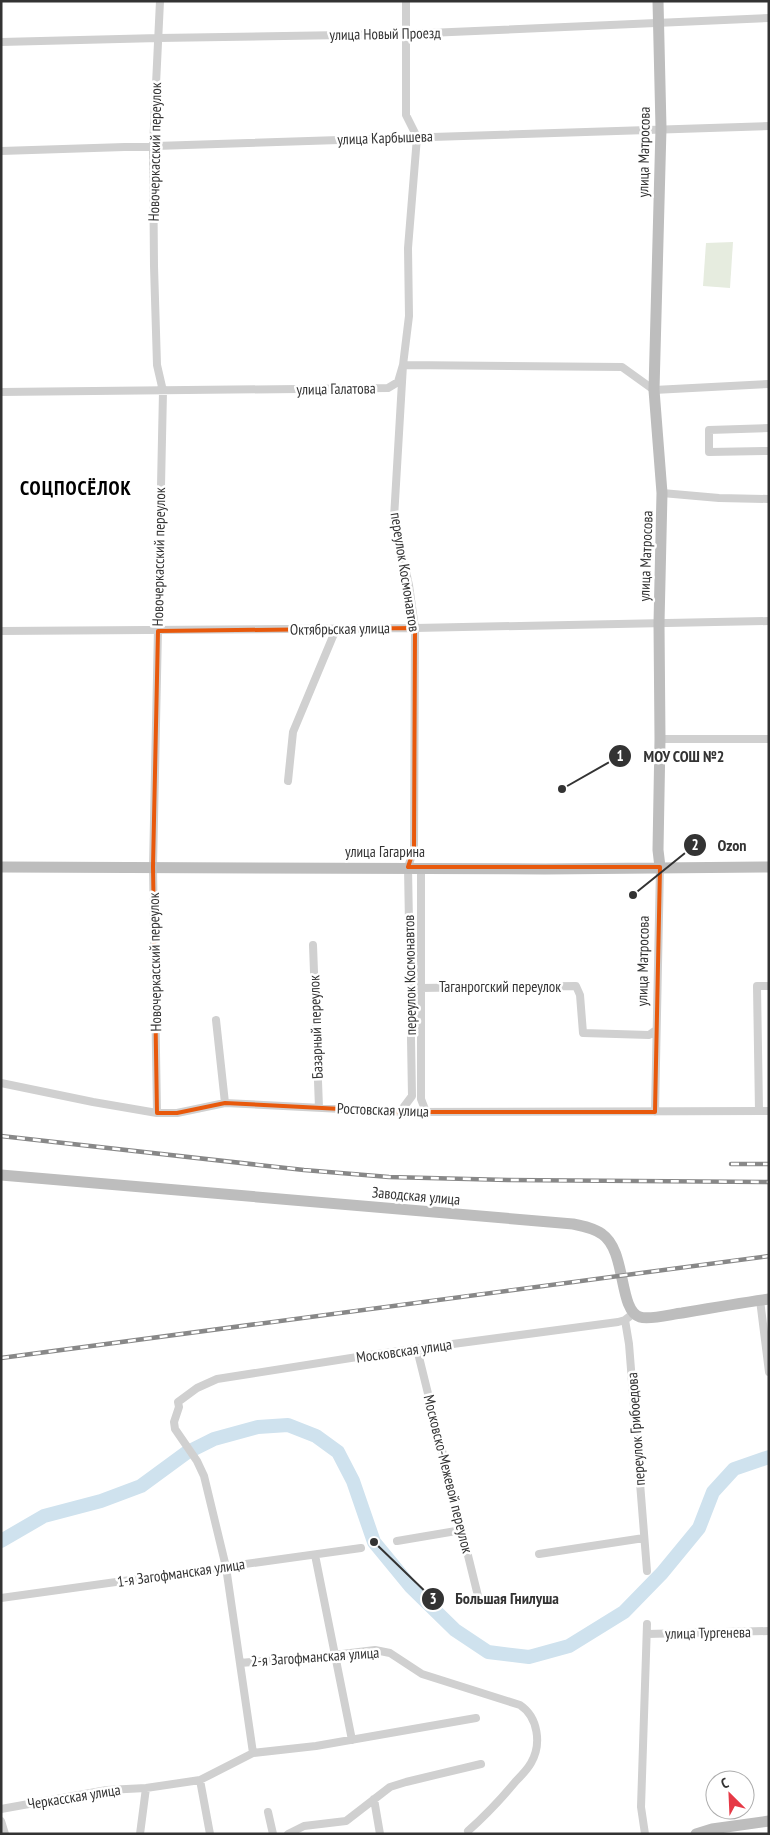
<svg xmlns="http://www.w3.org/2000/svg" width="770" height="1835" viewBox="0 0 770 1835" font-family="'PT Sans Narrow',sans-serif">
<style>
.green{fill:#e6ecdf}
.lines{fill:none;stroke-linecap:round;stroke-linejoin:round}
.river{stroke:#cfe2ee;stroke-width:14}
.street{stroke:#d0d0d0;stroke-width:8}
.secondary{stroke:#bdbdbd;stroke-width:11}
.rail-casing{stroke:#888;stroke-width:4.5}
.rail{stroke:#fff;stroke-width:2.5;stroke-dasharray:8;stroke-linecap:butt}
.marked{fill:none;stroke:#e8590c;stroke-width:4;stroke-linejoin:round}
.labels{text-anchor:middle;stroke-width:5;stroke-linejoin:round;paint-order:stroke}
.street-label{font-size:15px;fill:#333;stroke:#fff}
.district-label{font-size:20px;font-weight:bold;letter-spacing:1px;fill:#000;stroke:#fff}
.leader{fill:none;stroke:#333;stroke-width:2}
.callout-dot{fill:#333;stroke:#fff;stroke-width:2}
.mark-label{font-size:15px;text-anchor:middle;font-weight:bold;fill:#fff}
.callout-label{font-size:16px;text-anchor:middle;font-weight:bold;fill:#333;stroke:#fff;stroke-width:5;stroke-linejoin:round;paint-order:stroke}
</style>
<rect width="100%" height="100%" fill="#fff"/>
<path class="green" d="M 733,242 L 730,288 L 703,286 L 706,243 Z"/>
<g class="lines">
<path class="river" d="M 1,1541 L 44,1516 L 101,1501 L 141,1486 L 186,1453 L 214,1439 L 258,1427 L 288,1425 L 316,1436 L 338,1452 L 353,1481 L 374,1542 L 411,1587 L 455,1630 L 488,1652 L 529,1657 L 569,1646 L 624,1612 L 662,1573 L 699,1528 L 713,1492 L 734,1469 L 769,1457"/>
<path class="street" d="M 1,42 L 159,38 L 405,34 L 769,18
M 1,151 L 769,126
M 1,392 L 388,388 L 398,382 L 403,365 L 622,367 L 654,390 L 769,384
M 769,428 L 709,430 L 709,452 L 769,451
M 662,493 L 719,498 L 769,499
M 1,631 L 415,628 L 769,621
M 660,739 L 769,739
M 288,781 L 293,732 L 336,629
M 421,867 L 421,1099 L 426,1112
M 313,945 L 319,1108
M 420,988 L 576,986 L 580,995 L 583,1033 L 649,1035 L 656,1030
M 216,1020 L 225,1103
M 1,1083 L 93,1102 L 157,1113 L 177,1113 L 225,1103 L 400,1112 L 769,1111
M 759,1111 L 757,986 L 769,986
M 400,1112 L 412,1096 L 408,867 L 414,849 L 415,628 L 409,585 L 394,518 L 403,365 L 409,316 L 408,248 L 417,137 L 406,115 L 406,1
M 655,1112 L 660,867
M 157,1113 L 153,867 L 163,391 L 157,365 L 154,266 L 153,147 L 160,1
M 760,1300 L 769,1372
M 625,1320 L 629,1344 L 647,1571
M 417,1349 L 479,1600
M 397,1541 L 462,1530
M 539,1554 L 644,1538
M 315,1555 L 352,1740
M 1,1598 L 361,1548
M 647,1634 L 769,1631
M 240,1663 L 334,1655 L 375,1650 L 390,1653 L 422,1674 L 520,1705 C 538,1717 542,1744 531,1763 C 527,1770 521,1776 516,1781 C 501,1799 486,1815 468,1831
M 253,1753 L 226,1567 L 204,1476 L 197,1461 L 175,1429 L 174,1422 L 179,1407 L 178,1402 L 197,1388 L 217,1379 L 370,1355 L 618,1322 L 625,1320 L 634,1313
M 200,1780 L 210,1834
M 374,1799 L 380,1834
M 1,1809 L 107,1790 L 146,1788 L 200,1780 L 253,1753 L 316,1746 L 476,1718
M 268,1812 L 273,1834
M 1,1821 L 5,1834
M 140,1834 L 146,1788
M 288,1834 L 304,1826 L 346,1821 L 390,1787 L 406,1782 L 481,1764
M 645,1834 L 641,1807 L 647,1624"/>
<path class="secondary" d="M 658,1 L 661,128 L 654,390 L 662,493 L 659,623 L 660,739 L 658,850 L 660,867
M 1,867 L 545,869 L 769,867
M 1,1175 L 573,1224 C 583,1226 594,1228 602,1234 C 627,1251 618,1310 640,1317 C 650,1320 672,1314 682,1313 C 711,1308 740,1303 769,1299
M 696,1834 L 712,1829 L 769,1821"/>
<g class="rail-casing">
<path id="rail" d="M 1,1136 L 304,1170 L 389,1177 L 508,1180 L 769,1182
M 731,1164 L 769,1164
M 1,1358 L 769,1256"/>
</g>
<use href="#rail" class="rail"/>
</g>
<path class="marked" d="M 415,628 L 414,849 L 408,867 L 660,867 L 655,1112 L 400,1112 L 225,1103 L 177,1113 L 157,1113 L 153,867 L 158,631 Z"/>
<g class="labels">
<g class="street-label">
<text transform="translate(385 34) rotate(-1)" y="5">улица Новый Проезд</text>
<text transform="translate(385 138) rotate(-2)" y="5">улица Карбышева</text>
<text transform="translate(155 152) rotate(-89)" y="5">Новочеркасский переулок</text>
<text transform="translate(644 152) rotate(-89)" y="5">улица Матросова</text>
<text transform="translate(336 389) rotate(-1)" y="5">улица Галатова</text>
<text transform="translate(646 556) rotate(-88)" y="5">улица Матросова</text>
<text transform="translate(159 557) rotate(-89)" y="5">Новочеркасский переулок</text>
<text transform="translate(405 572) rotate(81)" y="5">переулок Космонавтов</text>
<text transform="translate(340 629) rotate(-1)" y="5">Октябрьская улица</text>
<text x="385" y="857">улица Гагарина</text>
<text transform="translate(643 961) rotate(-89)" y="5">улица Матросова</text>
<text transform="translate(155 962) rotate(-91)" y="5">Новочеркасский переулок</text>
<text transform="translate(410 975) rotate(-91)" y="5">переулок Космонавтов</text>
<text x="500" y="992">Таганрогский переулок</text>
<text transform="translate(316 1027) rotate(-92)" y="5">Базарный переулок</text>
<text transform="translate(383 1110) rotate(2)" y="5">Ростовская улица</text>
<text transform="translate(416 1196) rotate(5)" y="5">Заводская улица</text>
<text transform="translate(404 1351) rotate(-8)" y="5">Московская улица</text>
<text transform="translate(636 1429) rotate(-94)" y="5">переулок Грибоедова</text>
<text transform="translate(448 1474) rotate(76)" y="5">Московско-Межевой переулок</text>
<text transform="translate(181 1573) rotate(-8)" y="5">1-я Загофманская улица</text>
<text transform="translate(708 1633) rotate(-1)" y="5">улица Тургенева</text>
<text transform="translate(315 1657) rotate(-4)" y="5">2-я Загофманская улица</text>
<text transform="translate(74 1797) rotate(-9)" y="5">Черкасская улица</text>
</g>
<g class="district-label">
<text x="76" y="495">СОЦПОСЁЛОК</text>
</g>
</g>
<path class="leader" d="M562 789L620 756M633 895L695 845M374 1542L433 1599"/>
<g class="callout-dot">
<circle cx="562" cy="789" r="5"/>
<circle cx="633" cy="895" r="5"/>
<circle cx="374" cy="1542" r="5"/>
<circle cx="620" cy="756" r="12"/>
<circle cx="695" cy="845" r="12"/>
<circle cx="433" cy="1599" r="12"/>
</g>
<g class="mark-label">
<text x="620" y="761">1</text>
<text x="695" y="850">2</text>
<text x="433" y="1604">3</text>
</g>
<g class="callout-label">
<text x="684" y="762">МОУ СОШ №2</text>
<text x="732" y="851">Ozon</text>
<text x="507" y="1604">Большая Гнилуша</text>
</g>
<rect width="770" height="1835" fill="none" stroke="#333333" stroke-width="5"/>
<g transform="translate(730 1795) rotate(336)"><circle r="24" fill="#ffffff" stroke="#adadad"/>
<path d="M0-4L9 19L0 12L-9 19Z" fill="#e63946"/>
<text y="-8" font-size="14" font-weight="bold" text-anchor="middle" fill="#333333">С</text>
</g>
</svg>
